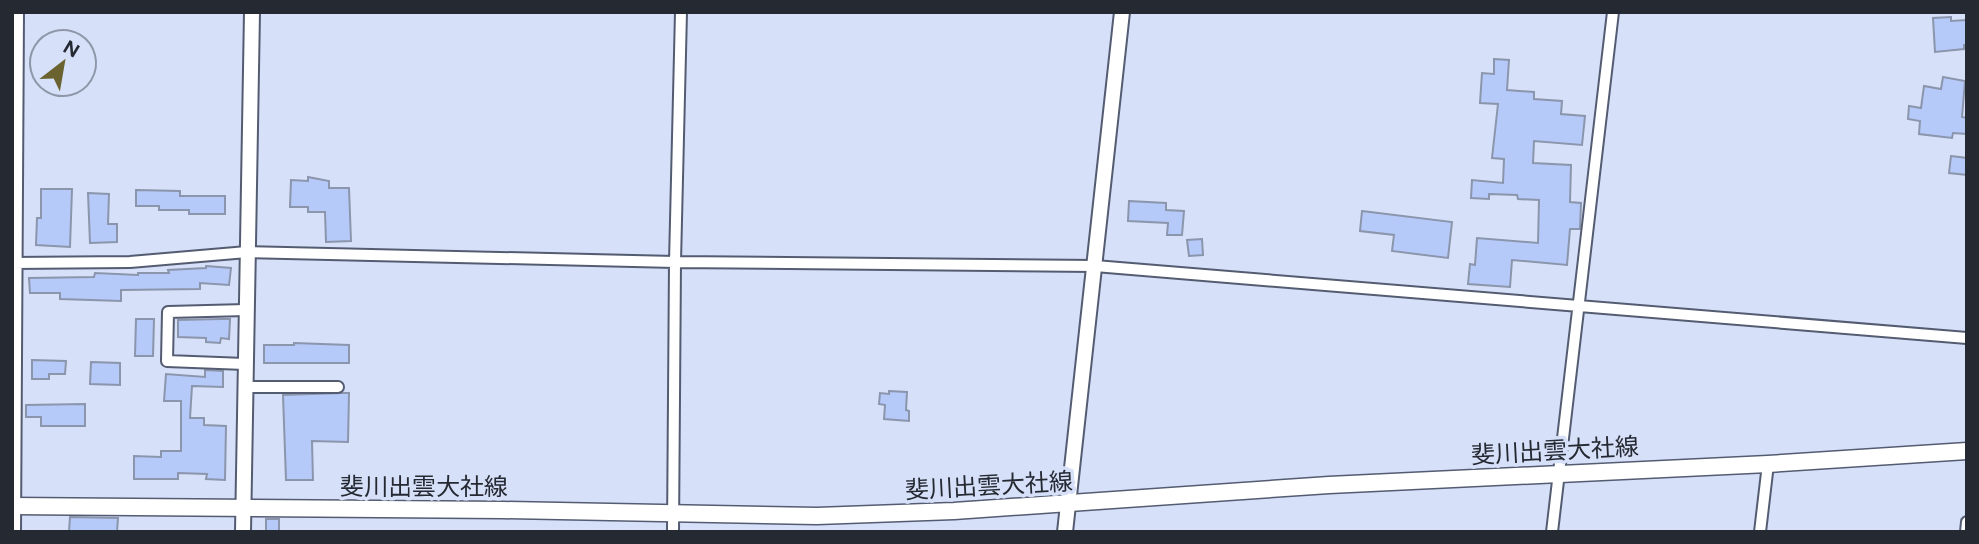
<svg xmlns="http://www.w3.org/2000/svg" width="1979" height="544" viewBox="0 0 1979 544" font-family="Figtree,'Noto Sans JP',sans-serif">
<style>
.building{fill:#b6cafa;stroke:#8b95ab;stroke-width:2}
.lines{fill:none;stroke-linecap:round;stroke-linejoin:round}
.minor-casing{stroke:#545c71;stroke-width:14}
.tertiary-casing{stroke:#545c71;stroke-width:18}
.secondary-casing{stroke:#545c71;stroke-width:19}
.minor{stroke:#fff;stroke-width:10}
.tertiary{stroke:#fff;stroke-width:14}
.secondary{stroke:#fff;stroke-width:16}
.labels{text-anchor:middle;stroke-width:7;stroke-linejoin:round;paint-order:stroke}
.street-label{font-size:24px;fill:#252932;stroke:#d6e0f9}
</style>
<rect width="100%" height="100%" fill="#d6e0f9"/>
<path class="building" d="M 1951,17 L 1951,21 L 1967,20 L 1967,45 L 1964,45 L 1964,49 L 1935,52 L 1933,18 Z
M 1494,59 L 1509,60 L 1507,90 L 1534,92 L 1534,99 L 1562,101 L 1561,114 L 1585,116 L 1582,145 L 1534,141 L 1533,163 L 1571,165 L 1570,202 L 1581,203 L 1580,229 L 1570,229 L 1567,265 L 1512,260 L 1510,287 L 1468,284 L 1470,264 L 1475,265 L 1477,238 L 1538,243 L 1539,200 L 1518,199 L 1517,195 L 1489,194 L 1489,199 L 1471,198 L 1472,180 L 1503,183 L 1504,159 L 1492,158 L 1498,104 L 1480,103 L 1482,73 L 1494,74 Z
M 1943,77 L 1965,81 L 1962,117 L 1967,118 L 1967,134 L 1953,133 L 1952,138 L 1919,134 L 1920,121 L 1908,119 L 1909,106 L 1921,108 L 1924,86 L 1941,89 Z
M 1951,156 L 1967,158 L 1967,175 L 1949,173 Z
M 308,177 L 329,181 L 329,188 L 349,188 L 351,241 L 326,242 L 325,212 L 308,212 L 308,207 L 290,207 L 291,180 L 308,181 Z
M 41,189 L 72,189 L 70,247 L 36,245 L 37,218 L 41,218 Z
M 136,190 L 180,191 L 180,196 L 225,196 L 225,214 L 189,214 L 189,210 L 159,210 L 159,206 L 136,206 Z
M 88,193 L 109,194 L 108,224 L 117,224 L 117,242 L 90,243 Z
M 1129,201 L 1166,203 L 1166,210 L 1184,211 L 1182,235 L 1167,235 L 1168,223 L 1128,221 Z
M 1362,211 L 1452,222 L 1448,258 L 1392,251 L 1394,235 L 1360,231 Z
M 1202,239 L 1203,255 L 1189,256 L 1187,240 Z
M 206,266 L 231,268 L 229,285 L 200,283 L 200,289 L 121,290 L 121,301 L 60,299 L 60,293 L 30,293 L 29,278 L 94,277 L 95,273 L 138,275 L 138,273 L 169,273 L 168,270 L 206,268 Z
M 136,319 L 154,319 L 153,356 L 135,356 Z
M 221,319 L 230,319 L 229,339 L 221,338 L 220,343 L 206,342 L 206,338 L 178,337 L 178,320 Z
M 294,343 L 349,345 L 349,363 L 264,363 L 264,345 L 294,345 Z
M 32,360 L 66,361 L 65,374 L 49,374 L 49,379 L 32,379 Z
M 91,362 L 120,363 L 120,385 L 90,384 Z
M 205,370 L 223,371 L 223,387 L 192,386 L 190,418 L 204,418 L 204,425 L 226,426 L 225,480 L 206,479 L 207,474 L 178,473 L 178,479 L 134,479 L 134,456 L 161,457 L 161,451 L 181,451 L 181,401 L 164,401 L 166,374 L 205,377 Z
M 889,391 L 907,392 L 906,410 L 909,411 L 909,421 L 884,419 L 885,405 L 879,404 L 880,393 L 889,394 Z
M 342,393 L 349,393 L 348,442 L 312,441 L 313,480 L 286,480 L 283,395 Z
M 85,404 L 85,426 L 41,426 L 41,417 L 26,417 L 26,405 Z
M 70,517 L 118,518 L 117,532 L 69,532 Z
M 266,519 L 279,519 L 279,532 L 266,532 Z"/>
<g class="lines">
<g class="minor-casing">
<path id="minor" d="M 12,263 L 130,262 L 247,252 L 675,262 L 1095,266 L 1967,338
M 245,364 L 167,361 L 168,312 L 246,310
M 245,387 L 338,387
M 15,532 L 18,12
M 673,532 L 675,262 L 681,12
M 1552,532 L 1613,12
M 1760,532 L 1768,464
M 1966,532 L 1967,522"/>
</g>
<g class="tertiary-casing">
<path id="tertiary" d="M 243,532 L 252,12
M 1065,532 L 1122,12"/>
</g>
<g class="secondary-casing">
<path id="secondary" d="M 12,506 L 503,510 L 817,516 L 954,511 L 1329,485 L 1768,464 L 1967,451"/>
</g>
<use href="#minor" class="minor"/>
<use href="#tertiary" class="tertiary"/>
<use href="#secondary" class="secondary"/>
</g>
<g class="labels">
<g class="street-label">
<text transform="translate(1555 451) rotate(-3)" y="8">斐川出雲大社線</text>
<text transform="translate(989 486) rotate(-3)" y="8">斐川出雲大社線</text>
<text x="424" y="495">斐川出雲大社線</text>
</g>
</g>
<rect width="1979" height="544" fill="none" stroke="#252932" stroke-width="28"/>
<g transform="translate(63 63) rotate(31)"><circle r="33" fill="#d6e0f9" stroke="#8f97a9" stroke-width="2"/>
<path d="M0-5L12 26L0 18L-12 26Z" fill="#6a6330"/>
<text y="-10" font-size="19" font-weight="bold" text-anchor="middle" fill="#252932">N</text>
</g>
</svg>
